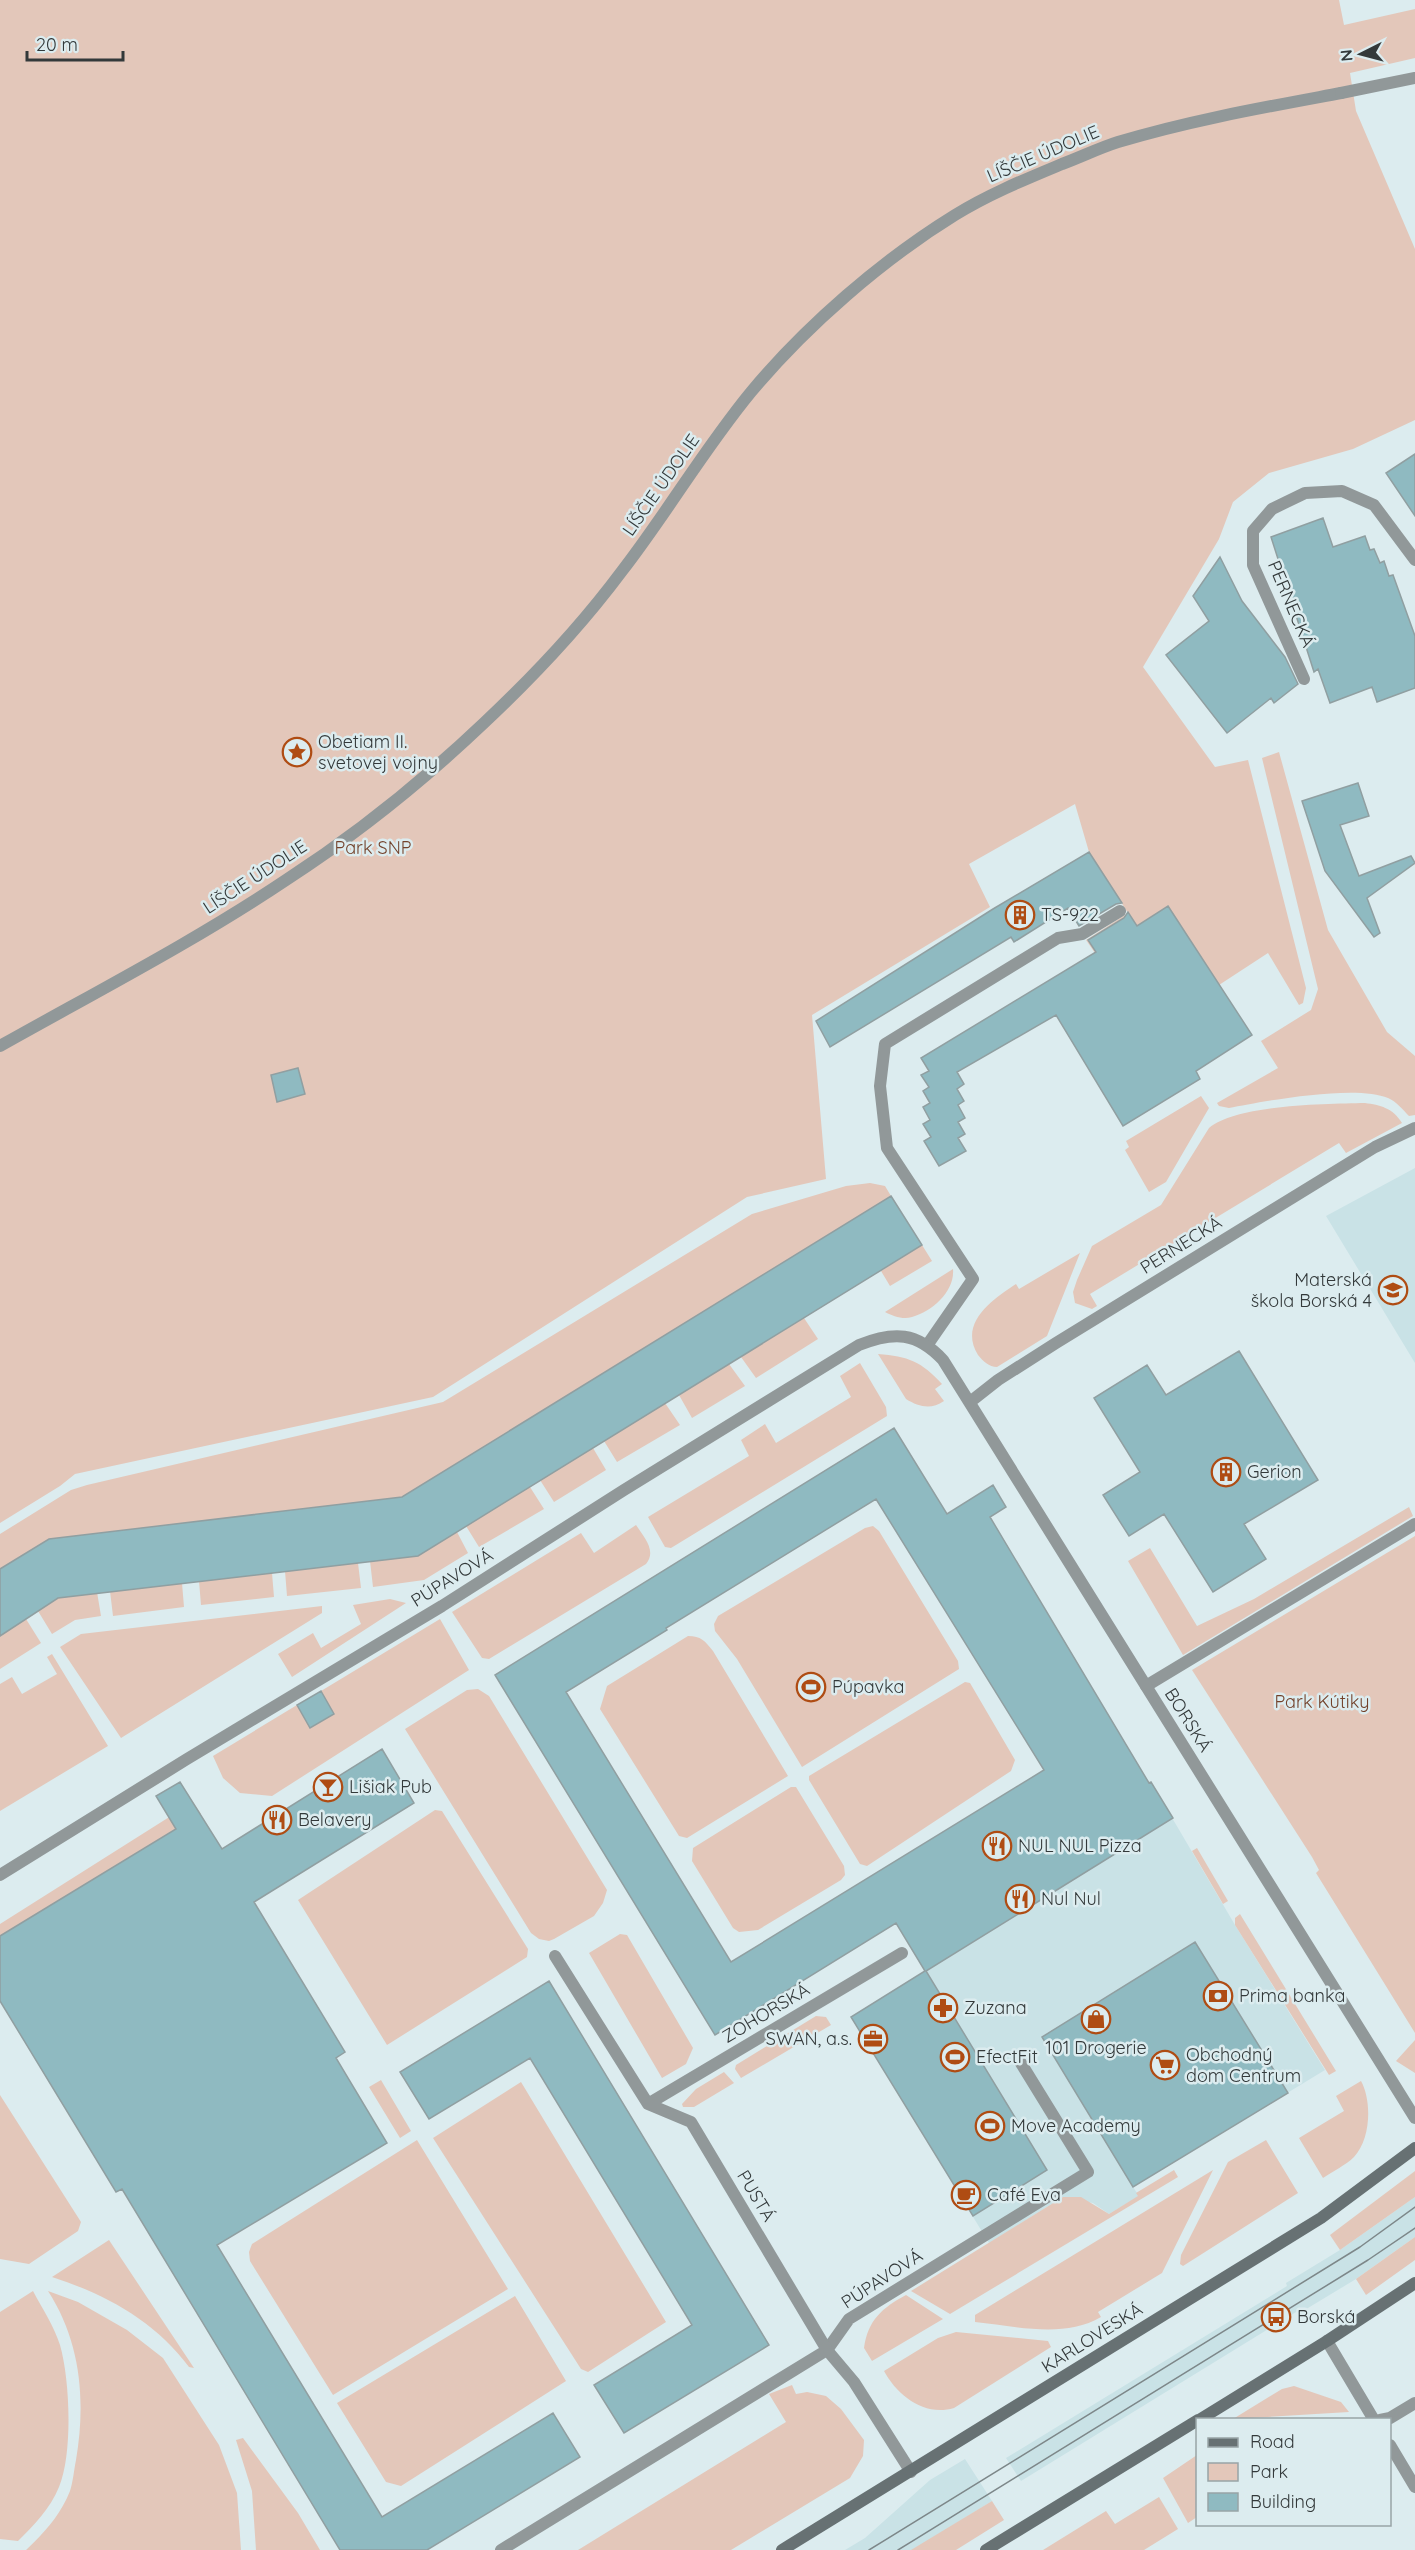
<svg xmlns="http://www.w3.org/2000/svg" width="1415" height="2550" viewBox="0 0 1415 2550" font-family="Quicksand,sans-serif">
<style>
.built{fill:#c9e2e6}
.green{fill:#e3c7ba}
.building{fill:#8fbac1;stroke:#909fa1;stroke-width:1.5;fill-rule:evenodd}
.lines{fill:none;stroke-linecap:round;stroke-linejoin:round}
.lane{stroke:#919899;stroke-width:12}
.street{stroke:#919899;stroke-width:12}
.secondary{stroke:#677173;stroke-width:12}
.tram{stroke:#7d8789;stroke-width:1.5}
.labels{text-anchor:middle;stroke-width:5;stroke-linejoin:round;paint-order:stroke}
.street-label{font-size:18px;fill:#33393a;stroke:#dcecef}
.poi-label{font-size:18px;fill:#33393a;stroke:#dcecef;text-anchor:start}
.park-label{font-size:18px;fill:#73422b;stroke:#dcecef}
</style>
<rect width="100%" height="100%" fill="#dcecef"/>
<path class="built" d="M 1415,1168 L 1415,1363 L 1326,1216 Z
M 1151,1782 L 1235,1925 L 1325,2070 L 1133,2187 L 1139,2196 L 1109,2214 L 1093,2203 L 1063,2197 L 989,2243 L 851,2017 L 925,1971 L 904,1935 Z
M 1415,2197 L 1415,2237 L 1356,2279 L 1303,2311 L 1301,2309 L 1021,2481 L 1006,2458 L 1287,2286 L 1286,2283 L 1340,2250 Z
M 965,2459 L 992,2501 L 913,2550 L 845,2550 L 865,2538 L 930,2480 Z"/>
<path class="green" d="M 0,0 L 1339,0 L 1344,25 L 1415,9 L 1415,58 L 1350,73 L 1356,111 L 1415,249 L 1415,420 L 1353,449 L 1269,473 L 1233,502 L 1219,539 L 1143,667 L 1215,767 L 1248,760 L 1306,988 L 1303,1003 L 1299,1005 L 1268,953 L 1219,985 L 1095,953 L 1086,940 L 1128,913 L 1089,852 L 1075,804 L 969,864 L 990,907 L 812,1015 L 826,1179 L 747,1197 L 433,1397 L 75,1474 L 60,1486 L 0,1523 Z
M 1279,752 L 1328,930 L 1387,1032 L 1415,1056 L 1415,1115 L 1409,1116 C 1403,1110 1396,1101 1388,1098 C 1356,1084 1264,1101 1229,1108 L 1219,1106 L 1217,1103 L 1278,1068 L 1261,1041 L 1311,1010 L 1318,989 L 1262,758 Z
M 1201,1096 L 1209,1108 L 1166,1182 L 1149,1192 L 1125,1150 L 1129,1147 L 1126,1141 Z
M 1365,1103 C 1380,1105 1393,1108 1402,1123 L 1346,1153 L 1339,1143 L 1090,1294 L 1097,1306 L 1092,1309 L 1075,1303 L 1073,1292 L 1077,1280 L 1092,1246 L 1161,1205 L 1209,1128 C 1238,1104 1327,1104 1365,1103 Z
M 870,1183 L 885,1186 L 891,1196 L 402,1497 L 49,1539 L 0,1569 L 0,1534 L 71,1490 L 87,1485 L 443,1402 L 752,1214 L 846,1186 Z
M 922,1245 L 932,1261 L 890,1286 L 881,1271 Z
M 1080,1253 L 1047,1336 L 997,1367 C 989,1367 983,1361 978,1355 C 958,1323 993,1299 1016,1284 L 1019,1289 Z
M 953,1269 C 955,1291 933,1311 912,1317 C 903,1320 893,1316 885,1312 Z
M 804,1318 L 818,1339 L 756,1378 L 741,1357 Z
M 878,1354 C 908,1356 922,1362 942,1384 L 935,1389 L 944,1401 C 931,1410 919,1407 906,1399 Z
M 860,1363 L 886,1407 L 887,1416 L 671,1548 L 665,1547 L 648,1517 L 749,1456 L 741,1440 L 765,1424 L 776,1443 L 851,1397 L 840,1376 Z
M 729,1364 L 745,1386 L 692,1418 L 679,1395 Z
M 665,1403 L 680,1425 L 617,1462 L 604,1441 Z
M 593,1448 L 606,1470 L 554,1502 L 540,1480 Z
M 530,1487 L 544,1509 L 479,1547 L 466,1526 Z
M 1409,1507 L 1413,1516 L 1183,1655 L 1128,1561 L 1150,1548 L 1197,1626 L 1254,1599 Z
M 636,1525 C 644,1537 657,1551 646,1564 L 489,1659 L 482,1658 L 452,1612 L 581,1533 L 594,1553 Z
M 873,1526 L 879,1531 L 958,1661 L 959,1669 L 802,1767 L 737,1659 L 715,1631 L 714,1624 L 718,1616 L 865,1528 Z
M 457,1532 L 468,1553 L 424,1580 L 373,1587 L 370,1561 L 418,1556 Z
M 1415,1536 L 1415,2033 L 1316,1873 L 1319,1870 L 1312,1857 L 1192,1670 Z
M 358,1563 L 361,1588 L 287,1596 L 285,1571 Z
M 272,1573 L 274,1597 L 201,1605 L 199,1581 Z
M 182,1583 L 184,1607 L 113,1616 L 110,1591 Z
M 97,1592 L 101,1616 L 75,1620 L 52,1634 L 38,1611 L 58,1598 Z
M 390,1599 L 406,1603 L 292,1677 L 278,1654 L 313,1633 L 321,1648 L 361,1624 L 353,1605 Z
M 322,1606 L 322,1613 L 121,1738 L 60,1647 L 81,1634 Z
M 26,1619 L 41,1643 L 0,1669 L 0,1636 Z
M 440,1619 L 469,1670 L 272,1796 L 240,1793 L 223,1778 L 213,1756 L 297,1705 L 310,1728 L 334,1714 L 321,1691 Z
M 688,1636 C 701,1636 705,1641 713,1651 L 788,1776 L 687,1838 L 679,1836 L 600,1709 L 607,1686 Z
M 52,1654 L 108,1746 L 0,1811 L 0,1684 L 12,1677 L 22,1694 L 57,1674 L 47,1657 Z
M 965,1682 L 970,1683 L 1015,1760 L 1011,1771 L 867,1866 L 860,1864 L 809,1780 L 809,1776 Z
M 478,1689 L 489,1696 L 607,1890 L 603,1903 L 594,1916 L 554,1939 L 549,1941 L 539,1939 L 531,1933 L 405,1729 L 467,1690 Z
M 791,1787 L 796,1787 L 844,1866 L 845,1875 L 841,1880 L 758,1930 L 739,1932 L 733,1928 L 692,1861 L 693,1848 Z
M 193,1802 L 201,1814 L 0,1936 L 0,1924 Z
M 435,1810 L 442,1811 L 528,1949 L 527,1957 L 387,2045 L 298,1900 Z
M 1197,1848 L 1228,1901 L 1223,1904 L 1192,1851 Z
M 1240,1914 L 1336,2071 L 1329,2075 L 1235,1925 L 1235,1918 Z
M 620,1934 L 627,1935 L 693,2048 L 686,2064 L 662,2078 L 589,1953 Z
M 816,2016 L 826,2017 L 831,2025 L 741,2078 L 735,2069 L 736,2065 Z
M 1415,2040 L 1415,2073 L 1396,2061 Z
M 724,2072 L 734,2083 L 694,2107 L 683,2107 L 682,2104 L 696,2089 Z
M 381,2080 L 411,2131 L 400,2138 L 369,2087 Z
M 1361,2081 C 1372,2101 1371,2139 1354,2157 C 1346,2165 1333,2171 1323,2178 L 1299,2138 L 1344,2111 L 1336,2096 Z
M 521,2082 L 666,2322 L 588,2372 L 581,2369 L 433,2138 Z
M 0,2095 L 81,2222 L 78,2231 L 29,2264 L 0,2259 Z
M 417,2140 L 508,2289 L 333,2395 L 250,2261 L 249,2252 L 252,2244 Z
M 1266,2140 L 1298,2193 L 1183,2266 L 1180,2264 L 1181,2255 L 1228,2162 Z
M 1174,2170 L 1178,2177 L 950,2314 L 911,2291 L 1063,2197 L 1081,2197 L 1109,2214 L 1138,2196 L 1136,2193 Z
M 1213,2170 L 1162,2273 L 1098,2312 L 1101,2317 C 1064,2339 1015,2326 975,2322 L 975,2315 Z
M 1415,2171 L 1415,2197 L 1340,2250 L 1330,2235 Z
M 1415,2237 L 1415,2260 L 1366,2295 L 1356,2279 Z
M 109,2240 L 194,2368 L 189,2367 C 155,2321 105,2294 52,2277 Z
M 33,2291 C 42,2308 54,2326 60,2345 C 70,2380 73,2453 59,2487 C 50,2509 34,2525 18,2541 L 0,2539 L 0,2312 Z
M 48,2291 L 78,2302 L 127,2330 L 163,2358 L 219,2445 L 237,2493 L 241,2550 L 26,2550 C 44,2533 60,2516 70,2491 C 73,2482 74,2470 76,2460 C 86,2401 81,2342 48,2291 Z
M 906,2295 L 943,2319 L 872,2361 L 864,2348 C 868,2320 882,2308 906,2295 Z
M 515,2296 L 566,2381 L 401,2486 L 386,2482 L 337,2403 Z
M 956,2332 L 1048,2341 L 1051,2347 L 954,2408 C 924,2417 897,2395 884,2371 L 938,2338 Z
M 792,2385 L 796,2394 L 807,2392 L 826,2396 L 841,2409 L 864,2440 L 863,2456 L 850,2478 L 731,2550 L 578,2550 L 786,2422 L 769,2394 Z
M 1294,2386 L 1341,2402 L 1349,2412 L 1233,2419 L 1282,2389 Z
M 243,2438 L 298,2513 L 320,2550 L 256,2550 L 252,2491 L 236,2440 Z
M 1197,2455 L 1197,2517 L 1188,2523 L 1163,2478 Z
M 1159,2497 L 1178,2529 L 1144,2550 L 1043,2550 L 1106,2511 L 1115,2524 Z
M 992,2501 L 1004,2520 L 956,2550 L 911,2550 Z"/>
<path class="building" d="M 1415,454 L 1415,516 L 1386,473 Z
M 1323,518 L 1333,547 L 1365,536 L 1370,550 L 1374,549 L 1380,563 L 1384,561 L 1389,576 L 1393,575 L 1415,636 L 1415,688 L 1377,702 L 1372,687 L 1330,703 L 1318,669 L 1314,672 L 1271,537 Z
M 1220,557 L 1242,601 L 1285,657 L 1298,684 L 1274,703 L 1271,698 L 1227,733 L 1166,655 L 1209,621 L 1193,596 Z
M 1358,783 L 1369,816 L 1340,825 L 1359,876 L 1411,856 L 1415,863 L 1367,898 L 1380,933 L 1374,937 L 1325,871 L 1302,801 Z
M 1089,852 L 1122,903 L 1116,904 L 1079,926 L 1068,908 L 1014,942 L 1011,937 L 830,1047 L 816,1021 L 993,909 Z
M 1168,906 L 1252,1035 L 1196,1071 L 1200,1079 L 1123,1126 L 1056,1015 L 957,1072 L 964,1084 L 957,1089 L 964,1101 L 958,1105 L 965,1118 L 958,1122 L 965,1134 L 958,1138 L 966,1151 L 939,1166 L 924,1141 L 931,1137 L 923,1124 L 930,1120 L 923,1107 L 930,1103 L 923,1091 L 929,1087 L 921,1075 L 929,1071 L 921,1058 L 1096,952 L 1088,940 L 1124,918 L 1128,912 L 1137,926 Z
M 298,1068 L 305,1094 L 277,1102 L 271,1075 Z
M 891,1196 L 922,1245 L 418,1556 L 58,1598 L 0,1636 L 0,1569 L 49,1539 L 402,1497 Z
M 1239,1351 L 1318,1480 L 1244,1524 L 1266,1559 L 1213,1592 L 1164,1514 L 1129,1536 L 1103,1495 L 1140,1472 L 1094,1398 L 1147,1365 L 1166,1395 Z
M 894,1428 L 947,1514 L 993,1485 L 1006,1507 L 990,1517 L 1149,1783 L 1151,1782 L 1173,1818 L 926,1971 L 1047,2170 L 973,2216 L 851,2017 L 925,1971 L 896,1923 L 715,2035 L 495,1675 ZM 876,1499 L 1044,1770 L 731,1962 L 566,1692 L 667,1630 L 666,1628 Z
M 321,1691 L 334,1714 L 310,1728 L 297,1705 Z
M 382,1749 L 414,1803 L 254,1902 L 345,2052 L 336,2058 L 387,2143 L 217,2245 L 382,2517 L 553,2413 L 580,2457 L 427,2550 L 340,2550 L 122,2189 L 116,2192 L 0,2001 L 0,1936 L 176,1829 L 156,1796 L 180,1782 L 222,1849 Z
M 1195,1942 L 1288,2093 L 1133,2187 L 1042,2037 Z
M 549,1981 L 769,2345 L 624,2433 L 594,2385 L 692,2325 L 530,2058 L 429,2119 L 400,2072 Z"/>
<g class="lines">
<path class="lane" d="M 1304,679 L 1253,565 L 1253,531 L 1272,509 L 1305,493 L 1342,491 L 1374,505 L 1415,560
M 0,1046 C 96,992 195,941 286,880 C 357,834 424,780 485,722 C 535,675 581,626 622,571 C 667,513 704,449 751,392 C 806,326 882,260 955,215 C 989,194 1026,179 1062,164 C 1081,157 1099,148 1118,142 C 1191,120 1266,107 1341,93
M 928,1344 L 973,1279 L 887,1148 L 880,1086 L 885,1044 L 1058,938 L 1082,934 L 1120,911
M 1146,1686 L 1415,1524
M 827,2350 L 849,2319 L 1088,2172 L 1019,2060"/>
<path class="street" d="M 1341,93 L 1415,78
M 970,1402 L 998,1380 L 1056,1343 L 1375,1147 L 1415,1128
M 0,1875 L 187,1759 L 442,1606 L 624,1490 L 859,1345 C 894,1331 917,1332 943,1360 L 1415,2118
M 555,1956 L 648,2104 L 691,2122 L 827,2350 L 854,2382 L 911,2472
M 648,2104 L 902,1953
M 1327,2341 L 1374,2420
M 1380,2420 L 1390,2418 L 1415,2403
M 1390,2445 L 1415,2487
M 501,2550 L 827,2350"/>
<path class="secondary" d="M 1199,2420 L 1327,2341 L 1415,2283
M 782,2550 L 1321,2218 L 1415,2148
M 986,2550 L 1198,2420"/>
<path class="tram" d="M 869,2550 L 1360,2247 L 1415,2207
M 898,2550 L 1368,2260 L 1415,2228"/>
</g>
<defs>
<g id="sight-ring" transform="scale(1.5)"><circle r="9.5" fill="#dcecef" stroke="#af4c13" stroke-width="1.5"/><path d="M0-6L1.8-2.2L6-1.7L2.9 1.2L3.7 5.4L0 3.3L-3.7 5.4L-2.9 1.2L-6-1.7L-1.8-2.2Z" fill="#af4c13"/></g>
<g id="building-ring" transform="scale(1.5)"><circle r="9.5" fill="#dcecef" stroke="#af4c13" stroke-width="1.5"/><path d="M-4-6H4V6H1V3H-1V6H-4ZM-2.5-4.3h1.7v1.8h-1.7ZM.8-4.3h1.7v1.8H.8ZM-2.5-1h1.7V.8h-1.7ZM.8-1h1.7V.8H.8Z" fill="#af4c13"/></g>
<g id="school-ring" transform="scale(1.5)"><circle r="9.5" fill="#dcecef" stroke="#af4c13" stroke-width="1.5"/><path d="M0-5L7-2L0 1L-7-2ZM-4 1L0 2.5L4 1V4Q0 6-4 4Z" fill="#af4c13"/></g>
<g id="stadium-ring" transform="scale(1.5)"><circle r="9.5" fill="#dcecef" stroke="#af4c13" stroke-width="1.5"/><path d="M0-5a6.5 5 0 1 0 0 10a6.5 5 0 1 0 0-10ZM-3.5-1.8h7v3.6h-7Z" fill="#af4c13"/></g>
<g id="bar-ring" transform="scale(1.5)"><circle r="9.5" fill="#dcecef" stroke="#af4c13" stroke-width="1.5"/><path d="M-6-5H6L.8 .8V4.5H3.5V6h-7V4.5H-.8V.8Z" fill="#af4c13"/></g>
<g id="restaurant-ring" transform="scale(1.5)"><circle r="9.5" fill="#dcecef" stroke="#af4c13" stroke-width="1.5"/><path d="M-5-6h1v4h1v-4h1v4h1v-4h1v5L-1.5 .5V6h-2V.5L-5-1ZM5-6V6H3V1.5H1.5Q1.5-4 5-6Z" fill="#af4c13"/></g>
<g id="bank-ring" transform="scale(1.5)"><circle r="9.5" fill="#dcecef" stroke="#af4c13" stroke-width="1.5"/><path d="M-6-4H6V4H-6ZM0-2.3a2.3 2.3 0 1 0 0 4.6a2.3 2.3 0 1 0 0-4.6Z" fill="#af4c13"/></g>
<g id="pharmacy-ring" transform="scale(1.5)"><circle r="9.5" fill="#dcecef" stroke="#af4c13" stroke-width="1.5"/><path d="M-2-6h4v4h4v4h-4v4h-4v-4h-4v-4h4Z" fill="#af4c13"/></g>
<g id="shop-ring" transform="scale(1.5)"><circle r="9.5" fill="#dcecef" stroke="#af4c13" stroke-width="1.5"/><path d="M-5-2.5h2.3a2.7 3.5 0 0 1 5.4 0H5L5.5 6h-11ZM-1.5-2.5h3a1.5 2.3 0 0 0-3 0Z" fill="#af4c13"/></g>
<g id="office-ring" transform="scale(1.5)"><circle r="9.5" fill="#dcecef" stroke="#af4c13" stroke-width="1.5"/><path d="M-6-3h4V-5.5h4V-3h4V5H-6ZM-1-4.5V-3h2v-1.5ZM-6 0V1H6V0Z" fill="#af4c13"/></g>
<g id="supermarket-ring" transform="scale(1.5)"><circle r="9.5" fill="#dcecef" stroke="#af4c13" stroke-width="1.5"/><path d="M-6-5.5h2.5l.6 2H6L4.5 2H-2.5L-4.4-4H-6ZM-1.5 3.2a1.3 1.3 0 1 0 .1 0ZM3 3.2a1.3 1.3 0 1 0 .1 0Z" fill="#af4c13"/></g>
<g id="cafe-ring" transform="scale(1.5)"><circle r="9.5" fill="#dcecef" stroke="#af4c13" stroke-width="1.5"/><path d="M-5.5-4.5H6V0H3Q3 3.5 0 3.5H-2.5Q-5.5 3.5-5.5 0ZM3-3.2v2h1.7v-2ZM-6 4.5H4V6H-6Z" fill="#af4c13"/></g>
<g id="bus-ring" transform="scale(1.5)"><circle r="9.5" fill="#dcecef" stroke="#af4c13" stroke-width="1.5"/><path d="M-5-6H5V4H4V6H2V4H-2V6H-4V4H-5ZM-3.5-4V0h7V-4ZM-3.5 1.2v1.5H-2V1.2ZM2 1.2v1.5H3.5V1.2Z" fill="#af4c13"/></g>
</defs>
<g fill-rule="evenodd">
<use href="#sight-ring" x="297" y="752"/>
<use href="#building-ring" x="1020" y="915"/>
<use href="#school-ring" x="1393" y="1290"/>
<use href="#building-ring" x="1226" y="1472"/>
<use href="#stadium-ring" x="811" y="1687"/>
<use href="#bar-ring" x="328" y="1787"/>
<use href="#restaurant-ring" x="277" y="1820"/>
<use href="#restaurant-ring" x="997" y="1846"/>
<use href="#restaurant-ring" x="1020" y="1899"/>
<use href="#bank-ring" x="1218" y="1996"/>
<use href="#pharmacy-ring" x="943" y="2008"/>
<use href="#shop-ring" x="1096" y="2019"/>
<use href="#office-ring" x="873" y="2039"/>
<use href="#stadium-ring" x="955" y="2057"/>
<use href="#supermarket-ring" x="1165" y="2065"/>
<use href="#stadium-ring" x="990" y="2126"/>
<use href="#cafe-ring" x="966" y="2195"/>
<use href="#bus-ring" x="1276" y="2317"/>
</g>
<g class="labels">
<g class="street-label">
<text transform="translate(1043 154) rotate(-23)" y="6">LÍŠČIE ÚDOLIE</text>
<text transform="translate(661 485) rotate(-55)" y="6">LÍŠČIE ÚDOLIE</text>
<text transform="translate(1291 604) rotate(67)" y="6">PERNECKÁ</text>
<text transform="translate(255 877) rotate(-33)" y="6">LÍŠČIE ÚDOLIE</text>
<text transform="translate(1181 1245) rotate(-32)" y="6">PERNECKÁ</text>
<text transform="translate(452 1578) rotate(-32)" y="6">PÚPAVOVÁ</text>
<text transform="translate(1188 1720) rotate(58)" y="6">BORSKÁ</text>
<text transform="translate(766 2013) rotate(-31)" y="6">ZOHORSKÁ</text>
<text transform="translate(756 2196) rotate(59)" y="6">PUSTÁ</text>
<text transform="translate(882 2279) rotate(-33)" y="6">PÚPAVOVÁ</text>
<text transform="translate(1092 2338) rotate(-32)" y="6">KARLOVESKÁ</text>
</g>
<g class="poi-label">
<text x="318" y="748">Obetiam II.<tspan x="318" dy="21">svetovej vojny</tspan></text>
<text x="1041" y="921">TS-922</text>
<text x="1372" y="1286" text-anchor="end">Materská<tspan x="1372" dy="21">škola Borská 4</tspan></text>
<text x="1247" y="1478">Gerion</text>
<text x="832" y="1693">Púpavka</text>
<text x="349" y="1793">Lišiak Pub</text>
<text x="298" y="1826">Belavery</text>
<text x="1018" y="1852">NUL NUL Pizza</text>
<text x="1041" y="1905">Nul Nul</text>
<text x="1239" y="2002">Prima banka</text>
<text x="964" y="2014">Zuzana</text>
<text x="852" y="2045" text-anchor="end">SWAN, a.s.</text>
<text x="1096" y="2054" text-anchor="middle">101 Drogerie</text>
<text x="1186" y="2061">Obchodný<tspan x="1186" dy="21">dom Centrum</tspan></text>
<text x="976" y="2063">EfectFit</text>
<text x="1011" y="2132">Move Academy</text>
<text x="987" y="2201">Café Eva</text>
<text x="1297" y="2323">Borská</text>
</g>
<g class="park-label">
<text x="373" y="854">Park SNP</text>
<text x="1322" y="1708">Park Kútiky</text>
</g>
</g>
<rect x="1196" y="2418" width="195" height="108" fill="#dcecef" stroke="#98a4a7" stroke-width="1.5"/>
<rect x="1208" y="2438" width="30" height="9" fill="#677173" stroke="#98a4a7" stroke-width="1.5"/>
<text x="1250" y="2448" font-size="18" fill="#33393a">Road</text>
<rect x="1208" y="2463" width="30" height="18" fill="#e3c7ba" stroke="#98a4a7" stroke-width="1.5"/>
<text x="1250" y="2478" font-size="18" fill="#33393a">Park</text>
<rect x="1208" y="2493" width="30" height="18" fill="#8fbac1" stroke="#98a4a7" stroke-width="1.5"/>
<text x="1250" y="2508" font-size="18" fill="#33393a">Building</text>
<g transform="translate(1361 54) rotate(264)" stroke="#dcecef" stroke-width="4.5" paint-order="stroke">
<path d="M0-4.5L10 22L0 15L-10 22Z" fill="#33393a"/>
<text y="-9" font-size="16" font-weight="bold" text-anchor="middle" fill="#33393a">N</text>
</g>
<path d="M27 51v9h96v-9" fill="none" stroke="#33393a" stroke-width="3"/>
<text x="36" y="51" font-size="18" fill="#33393a" stroke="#dcecef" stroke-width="4.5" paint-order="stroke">20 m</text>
</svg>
